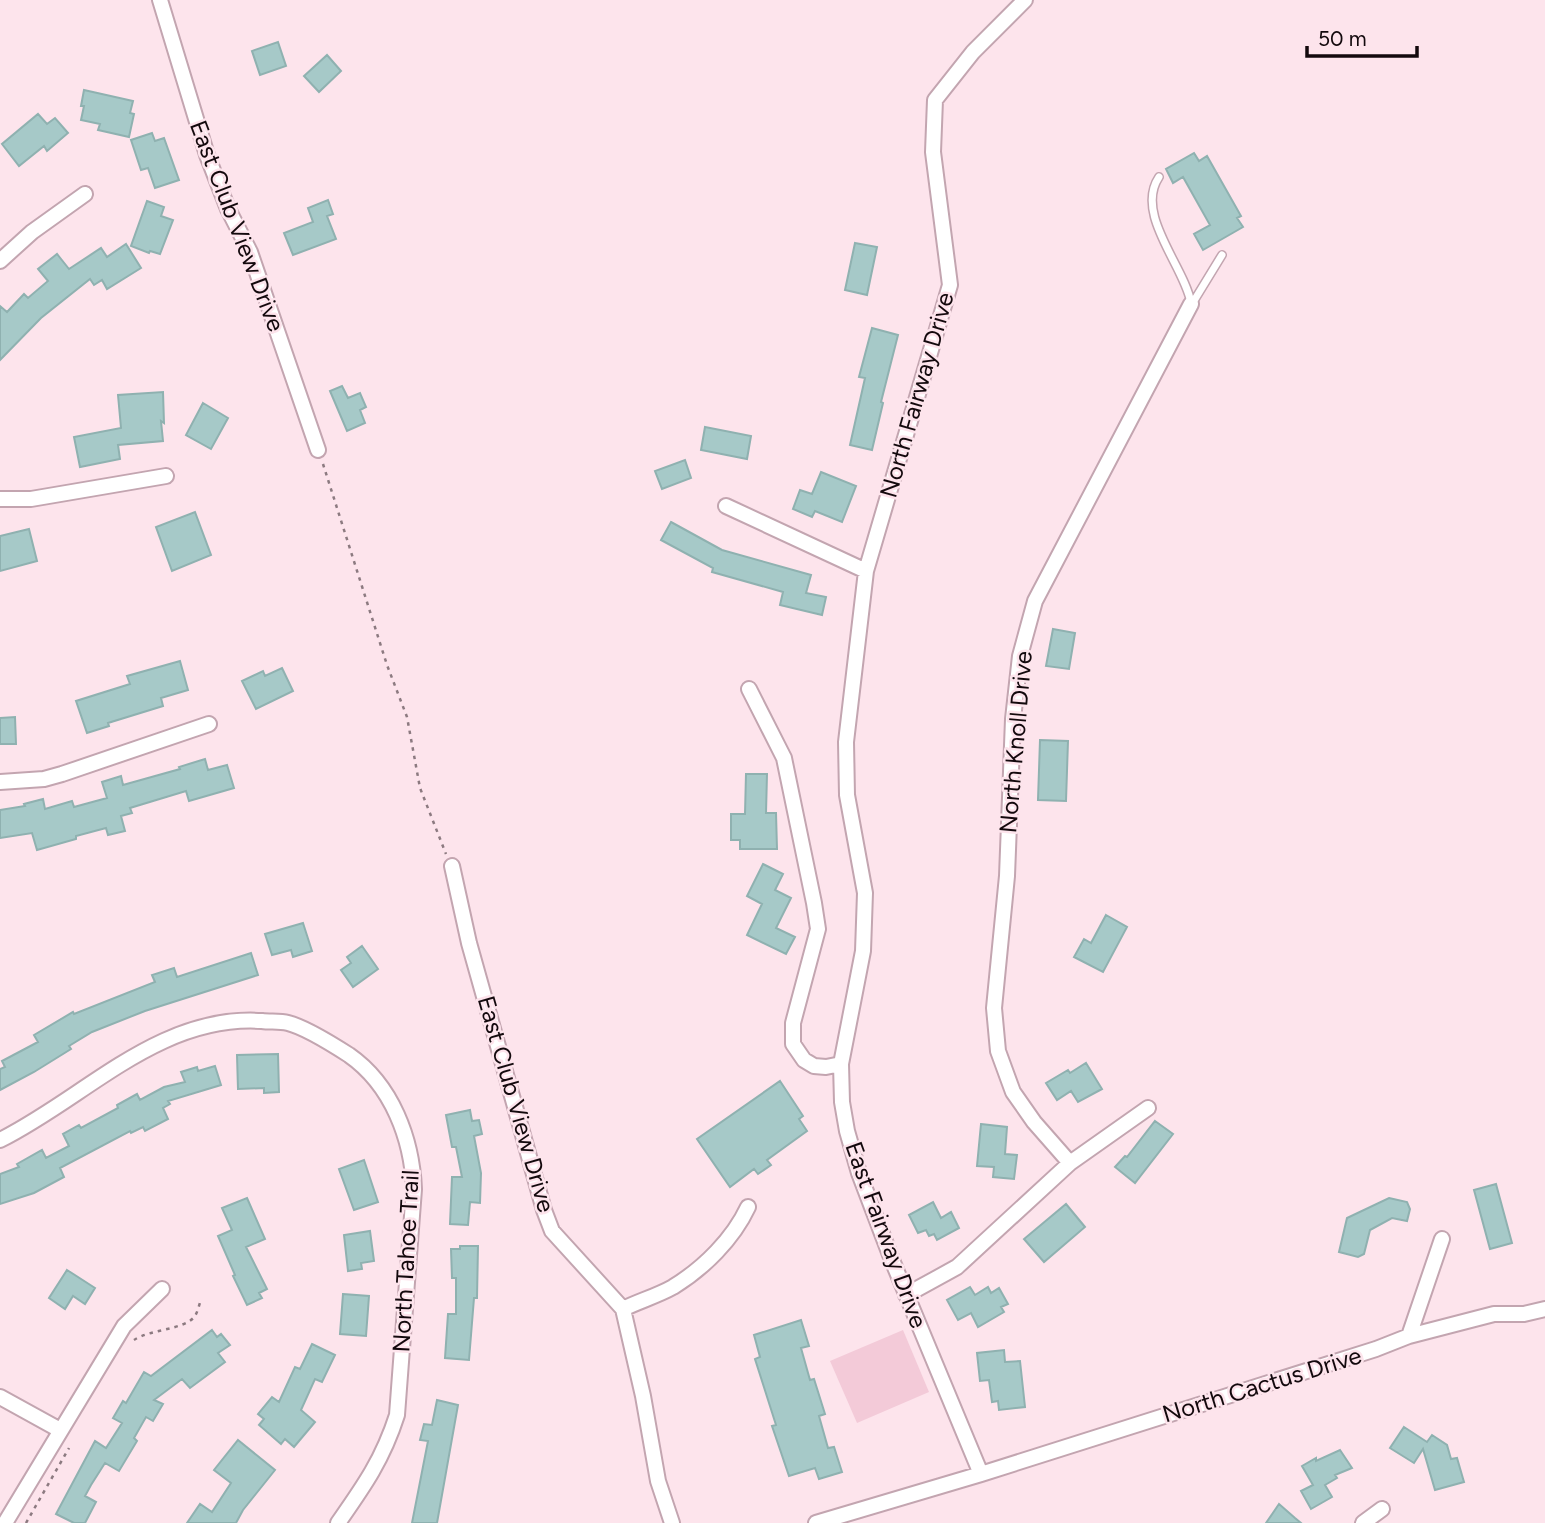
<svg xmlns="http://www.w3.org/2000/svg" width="1545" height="1523" viewBox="0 0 1545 1523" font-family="Figtree,sans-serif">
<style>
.green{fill:#f3cad8}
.building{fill:#a6c9c8;stroke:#8fb1b0;stroke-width:2}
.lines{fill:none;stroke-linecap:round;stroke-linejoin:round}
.service-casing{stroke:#c3a5b0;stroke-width:10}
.minor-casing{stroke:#c3a5b0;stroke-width:18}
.path{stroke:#8c7a80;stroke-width:2.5;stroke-dasharray:3.5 5;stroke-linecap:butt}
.service{stroke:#fff;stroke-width:7}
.minor{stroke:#fff;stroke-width:14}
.labels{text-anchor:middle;stroke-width:5;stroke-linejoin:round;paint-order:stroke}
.street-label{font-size:24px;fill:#13090d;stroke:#fde4ec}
</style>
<rect width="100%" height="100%" fill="#fde4ec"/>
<path class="green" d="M 903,1330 L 929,1392 L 857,1423 L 830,1361 Z"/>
<path class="building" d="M 278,42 L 286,66 L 260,75 L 252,51 Z
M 327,55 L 341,71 L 319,92 L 304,76 Z
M 84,90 L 133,101 L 130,113 L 134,114 L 129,137 L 98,130 L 100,124 L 81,120 L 84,106 L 81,106 Z
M 38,114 L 47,124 L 55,118 L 68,133 L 47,151 L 44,146 L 19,166 L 2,144 Z
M 152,133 L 155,141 L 164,138 L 179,180 L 155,188 L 148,168 L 141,170 L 131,140 Z
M 1194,153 L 1199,161 L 1207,156 L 1241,216 L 1237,218 L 1243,227 L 1203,250 L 1194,234 L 1210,225 L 1183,177 L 1173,183 L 1166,169 Z
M 328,200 L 333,214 L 327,216 L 336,239 L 293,255 L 284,233 L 313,222 L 308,208 Z
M 147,201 L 164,207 L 161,216 L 173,220 L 160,254 L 150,251 L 149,253 L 131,246 Z
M 855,243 L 877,247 L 867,295 L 845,290 Z
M 126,244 L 141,268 L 107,289 L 102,280 L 94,285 L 90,279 L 41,318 L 0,360 L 0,306 L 7,312 L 24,294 L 28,298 L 48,281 L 38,269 L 57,254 L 69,269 L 101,248 L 107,257 Z
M 872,328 L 898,335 L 881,402 L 883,403 L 872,450 L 850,445 L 865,378 L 859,377 Z
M 342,386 L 348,398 L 360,393 L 366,407 L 360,410 L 365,423 L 347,431 L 330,391 Z
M 163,392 L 164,423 L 161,421 L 163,441 L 118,445 L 120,459 L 80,467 L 74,437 L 121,428 L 118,395 Z
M 203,403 L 228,418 L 211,449 L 186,435 Z
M 705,427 L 751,436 L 747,459 L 701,450 Z
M 685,460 L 691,478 L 662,489 L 655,471 Z
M 821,472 L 856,486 L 842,522 L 815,511 L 812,517 L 793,509 L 800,490 L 812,494 Z
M 195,512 L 211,555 L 172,571 L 156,527 Z
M 671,522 L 722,550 L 811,575 L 806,593 L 826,597 L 822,615 L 780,605 L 783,592 L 712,572 L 713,568 L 661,540 Z
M 29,529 L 37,561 L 0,571 L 0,536 Z
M 1053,629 L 1075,633 L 1069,669 L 1046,666 Z
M 180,661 L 188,690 L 161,698 L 163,706 L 108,723 L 109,726 L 87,733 L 76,701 L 130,684 L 127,676 Z
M 282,668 L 293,691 L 256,709 L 242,681 L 263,671 L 265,676 Z
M 15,717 L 16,744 L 0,744 L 0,718 Z
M 1040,740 L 1068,741 L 1066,801 L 1038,800 Z
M 205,759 L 208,770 L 227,765 L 234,788 L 189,801 L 186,791 L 130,808 L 132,813 L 121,816 L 125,831 L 108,835 L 106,828 L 76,836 L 76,839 L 37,850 L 32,833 L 0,838 L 0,810 L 25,806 L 24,804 L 43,799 L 45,809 L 72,801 L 74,807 L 107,798 L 102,782 L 121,776 L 123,785 L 180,769 L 179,767 Z
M 746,774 L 767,774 L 766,813 L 776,813 L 777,849 L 740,849 L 740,840 L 731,840 L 731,814 L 745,814 Z
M 763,864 L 783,874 L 775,890 L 791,898 L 776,928 L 795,937 L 786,954 L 747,935 L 762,904 L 747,896 Z
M 1106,915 L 1127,927 L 1103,972 L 1074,957 L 1084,939 L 1091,943 Z
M 303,923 L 312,951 L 293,957 L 291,950 L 272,955 L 265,934 Z
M 362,946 L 378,969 L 353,987 L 341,970 L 351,963 L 347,957 Z
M 251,953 L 258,975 L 145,1011 L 92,1032 L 69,1046 L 71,1049 L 34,1072 L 0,1090 L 0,1069 L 5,1067 L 2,1061 L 38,1042 L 34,1035 L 73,1012 L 74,1014 L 155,982 L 152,975 L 174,968 L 177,977 Z
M 278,1054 L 279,1092 L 264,1093 L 264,1088 L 238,1089 L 237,1055 Z
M 1086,1063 L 1102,1089 L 1078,1102 L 1071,1091 L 1057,1100 L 1046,1083 L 1068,1070 L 1070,1073 Z
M 215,1066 L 221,1085 L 168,1101 L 170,1104 L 163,1108 L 168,1119 L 145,1131 L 143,1127 L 131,1133 L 130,1131 L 60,1168 L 64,1177 L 34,1193 L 0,1204 L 0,1174 L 19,1167 L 17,1164 L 42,1150 L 46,1158 L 69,1146 L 63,1134 L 79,1125 L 81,1128 L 118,1108 L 117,1105 L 137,1094 L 140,1100 L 164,1087 L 185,1082 L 181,1072 L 197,1067 L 198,1071 Z
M 780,1081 L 803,1116 L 799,1119 L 807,1131 L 767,1160 L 771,1165 L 758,1174 L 754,1169 L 730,1187 L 697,1139 Z
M 470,1110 L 472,1121 L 479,1120 L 482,1134 L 474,1136 L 481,1173 L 480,1203 L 470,1202 L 468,1225 L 450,1224 L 452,1177 L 462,1177 L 456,1147 L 452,1147 L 446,1115 Z
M 1155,1121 L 1173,1134 L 1135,1183 L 1115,1167 L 1125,1156 L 1127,1157 Z
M 981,1124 L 1007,1127 L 1005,1154 L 1017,1155 L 1014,1179 L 993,1177 L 994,1167 L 977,1166 Z
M 364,1160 L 378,1202 L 354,1210 L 339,1169 Z
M 1496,1184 L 1512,1243 L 1490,1249 L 1474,1190 Z
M 247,1198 L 265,1239 L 246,1247 L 267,1289 L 259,1293 L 262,1298 L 247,1305 L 233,1276 L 235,1275 L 218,1236 L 232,1230 L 222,1208 Z
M 1389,1198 L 1407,1202 L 1410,1209 L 1407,1221 L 1392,1218 L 1370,1230 L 1364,1254 L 1358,1257 L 1339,1252 L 1347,1218 Z
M 933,1202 L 941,1218 L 951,1212 L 959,1228 L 937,1240 L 934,1234 L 929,1236 L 926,1230 L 918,1233 L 909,1215 Z
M 1066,1204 L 1085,1227 L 1044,1262 L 1024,1239 Z
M 370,1231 L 374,1261 L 361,1263 L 362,1269 L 348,1271 L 344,1235 Z
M 460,1246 L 478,1246 L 477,1298 L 474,1298 L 469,1360 L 445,1358 L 448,1314 L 456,1314 L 456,1278 L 452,1278 L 451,1249 L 460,1249 Z
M 67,1270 L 95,1288 L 85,1304 L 73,1296 L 65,1309 L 49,1298 Z
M 970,1287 L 975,1295 L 988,1287 L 991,1293 L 999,1288 L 1008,1304 L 1001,1307 L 1004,1312 L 978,1327 L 971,1313 L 958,1320 L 947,1300 Z
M 343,1294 L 369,1296 L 366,1336 L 340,1334 Z
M 801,1320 L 809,1346 L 801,1348 L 810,1380 L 814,1379 L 825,1414 L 819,1416 L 828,1448 L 834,1447 L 842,1472 L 819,1479 L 815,1468 L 789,1476 L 772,1426 L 776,1425 L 755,1359 L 760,1357 L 754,1335 Z
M 212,1330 L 217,1337 L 221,1334 L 230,1345 L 218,1353 L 225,1362 L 190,1388 L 182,1379 L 154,1400 L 163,1404 L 153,1421 L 146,1417 L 134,1438 L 137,1441 L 119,1471 L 105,1463 L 91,1485 L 85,1496 L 96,1502 L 85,1523 L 74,1523 L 56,1514 L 95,1441 L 106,1448 L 122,1423 L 113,1418 L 123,1401 L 126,1403 L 144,1372 L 151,1376 Z
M 312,1344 L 335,1355 L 322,1382 L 315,1379 L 301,1410 L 315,1422 L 294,1447 L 285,1439 L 281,1444 L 259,1425 L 264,1419 L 258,1414 L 272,1397 L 279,1402 L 295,1367 L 300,1369 Z
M 1004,1350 L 1005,1362 L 1020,1361 L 1025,1407 L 999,1410 L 998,1401 L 992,1402 L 989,1380 L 980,1381 L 977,1353 Z
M 437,1400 L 458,1405 L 437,1523 L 412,1523 L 428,1441 L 420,1440 L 424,1424 L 432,1425 Z
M 1404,1427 L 1427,1442 L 1432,1435 L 1447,1445 L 1451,1459 L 1457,1458 L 1464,1482 L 1435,1490 L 1423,1449 L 1414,1463 L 1390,1448 Z
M 238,1440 L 275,1470 L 243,1510 L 236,1523 L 187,1523 L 200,1504 L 212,1512 L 231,1483 L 214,1470 Z
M 1340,1450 L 1352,1468 L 1335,1475 L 1337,1478 L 1325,1485 L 1332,1497 L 1311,1509 L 1301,1491 L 1313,1485 L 1302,1466 L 1316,1458 L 1316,1461 Z
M 1279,1504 L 1295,1518 L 1301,1523 L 1266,1523 Z"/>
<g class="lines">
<g class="service-casing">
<path id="service" d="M 1159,177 C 1134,214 1185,267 1191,303
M 1192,304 L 1222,255"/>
</g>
<g class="minor-casing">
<path id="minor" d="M 160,0 L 207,155 L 228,209 L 250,252 L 318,450
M 0,261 L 32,232 L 85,194
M 0,499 L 31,499 L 166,476
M 726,506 L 866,571
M 749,689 L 784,758 L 814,903 L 818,929 L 793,1023 L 793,1044 L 804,1060 L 814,1066 L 826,1067 L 841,1064
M 0,782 L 44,779 L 62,774 L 209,724
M 452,866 L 469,943 L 544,1210 L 552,1231 L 623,1309 L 643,1396 L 658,1481 L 672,1523
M 0,1140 C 85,1098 159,1014 262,1021 C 270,1022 280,1021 288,1023 C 304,1027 335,1046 349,1055 C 392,1085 412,1139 414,1189 L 397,1415 C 383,1459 364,1486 338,1523
M 1070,1163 L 1034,1122 L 1013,1092 L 998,1051 L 994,1008 L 1007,876 L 1013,719 L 1020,656 L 1035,601 L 1191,304
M 906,1295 L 957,1267 L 1070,1163 L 1148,1108
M 623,1309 C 639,1301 657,1296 673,1287 C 704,1268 733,1239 748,1207
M 1409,1336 L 1442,1239
M 0,1397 L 60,1430
M 981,1474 L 892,1260 L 859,1173 L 847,1131 L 842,1102 L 841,1064 L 863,951 L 865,893 L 847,795 L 846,742 L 866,571 L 950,285 L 933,152 L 935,100 L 973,52 L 1025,0
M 5,1523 L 124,1326 L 162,1289
M 816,1523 L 981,1474 L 1376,1349 L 1409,1336 L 1494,1314 L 1524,1314 L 1545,1309
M 1363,1523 L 1382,1509"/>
</g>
<path class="path" d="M 323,464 L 387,665 L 407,717 L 420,788 L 446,854
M 134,1340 C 150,1329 185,1330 195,1316 C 198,1311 199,1305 201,1300
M 26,1523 L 69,1448"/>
<use href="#service" class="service"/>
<use href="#minor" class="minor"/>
</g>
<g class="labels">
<g class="street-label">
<text transform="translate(237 226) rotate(69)" y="8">East Club View Drive</text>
<text transform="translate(917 395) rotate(-74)" y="8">North Fairway Drive</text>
<text transform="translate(1016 742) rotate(-85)" y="8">North Knoll Drive</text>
<text transform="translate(516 1104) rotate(74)" y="8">East Club View Drive</text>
<text transform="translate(886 1235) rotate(70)" y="8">East Fairway Drive</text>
<text transform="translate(406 1261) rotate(-87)" y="8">North Tahoe Trail</text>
<text transform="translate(1262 1385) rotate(-17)" y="8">North Cactus Drive</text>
</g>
</g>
<path d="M1307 46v10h110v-10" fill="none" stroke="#13090d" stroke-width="3.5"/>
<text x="1318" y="46" font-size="21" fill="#13090d" stroke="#fde4ec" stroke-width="5" paint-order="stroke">50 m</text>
</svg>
